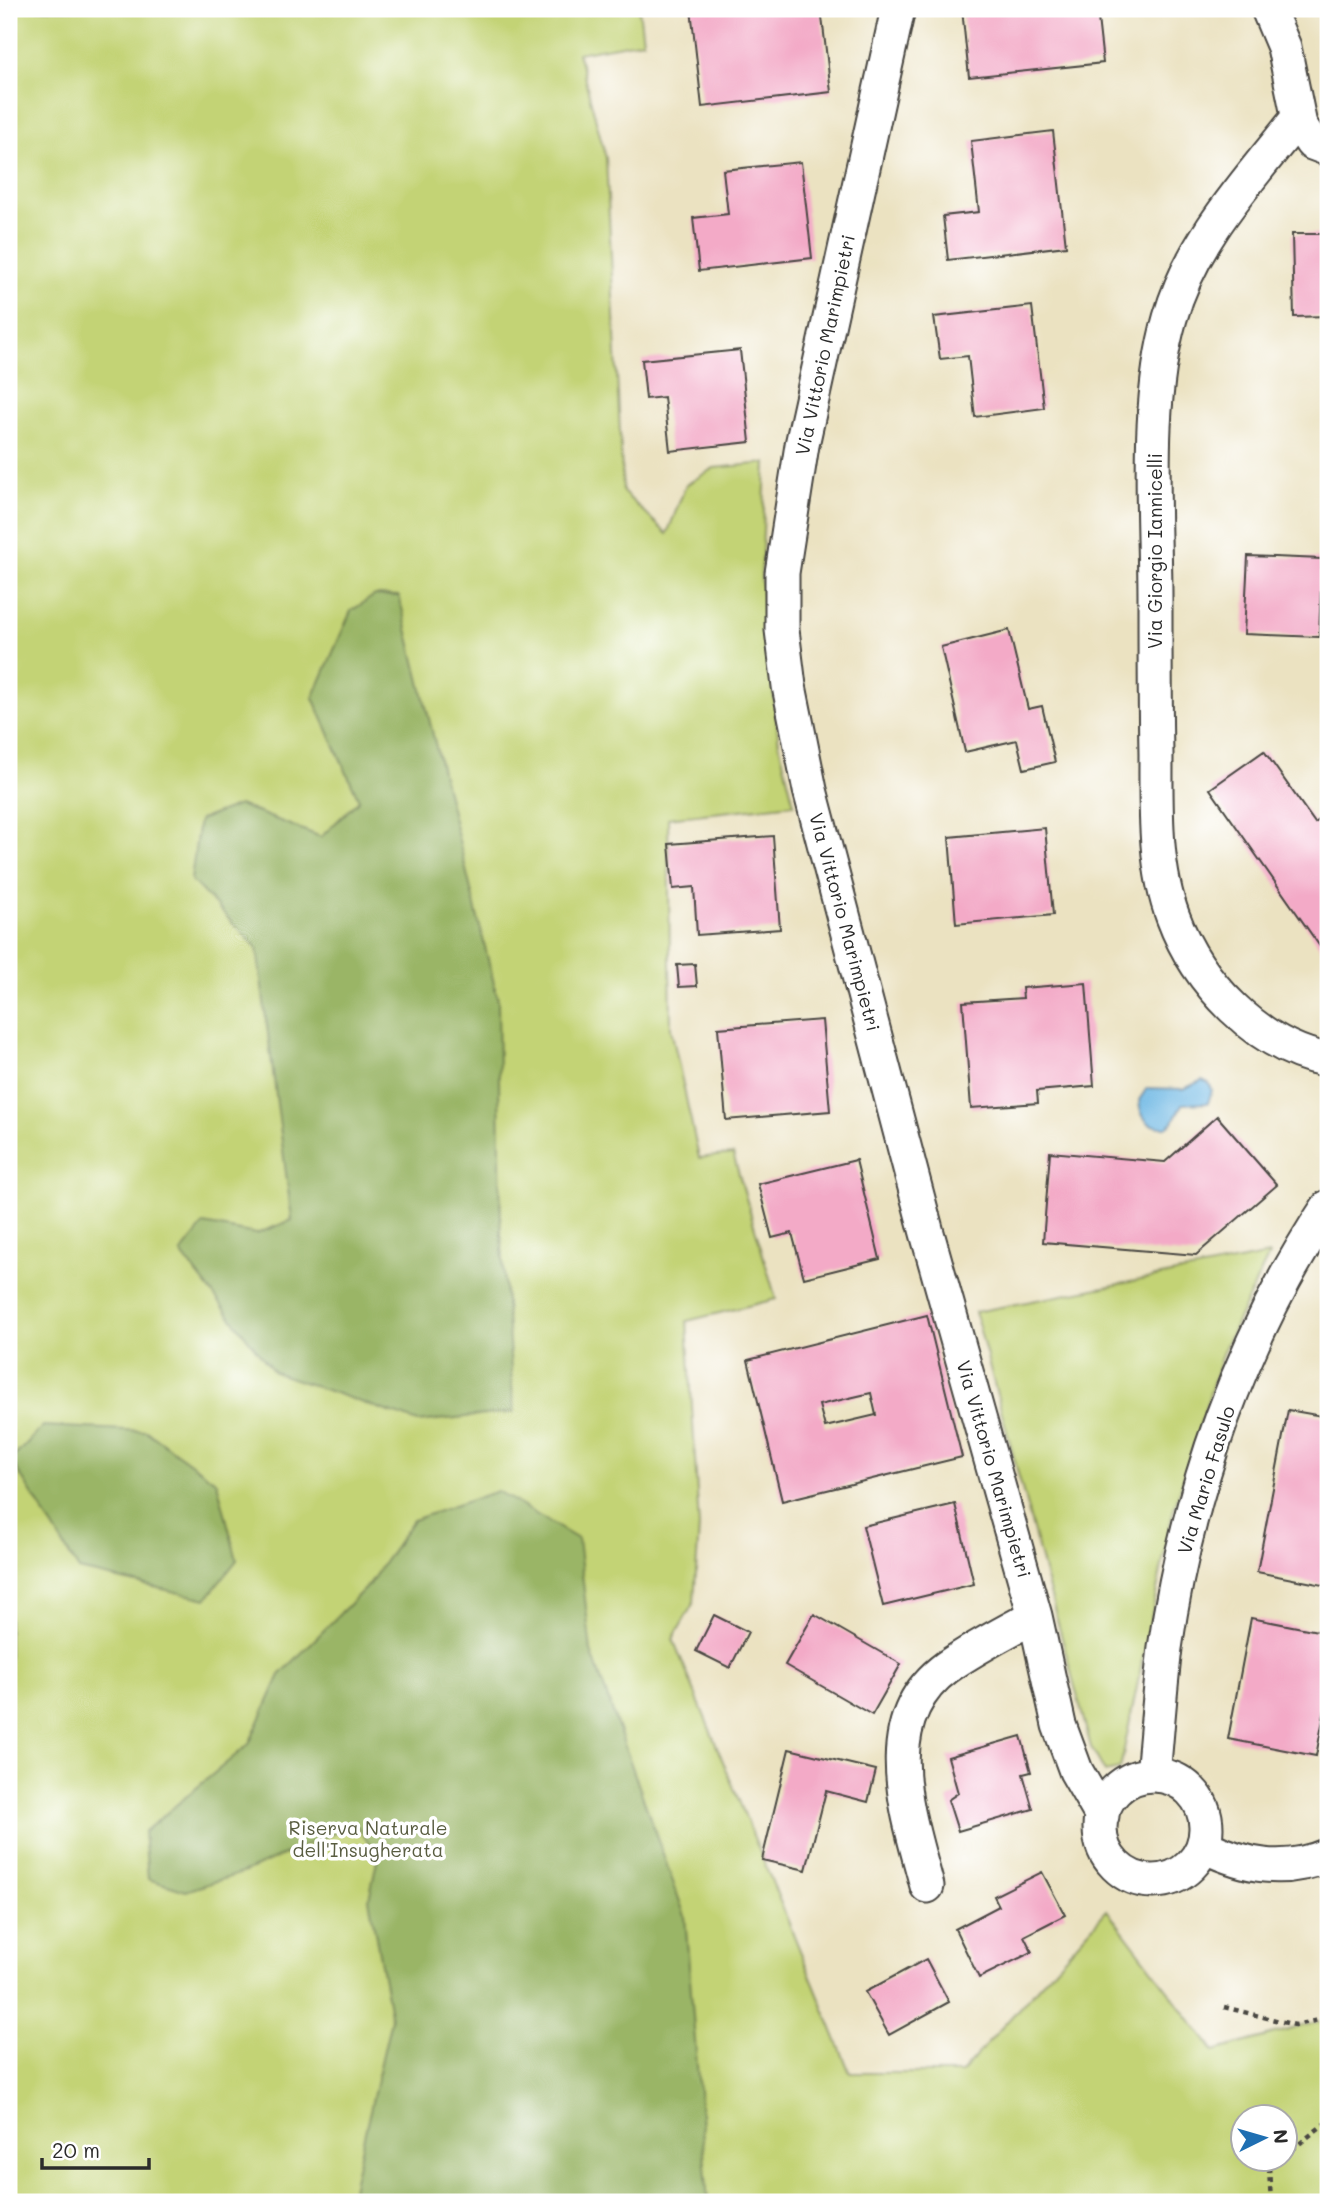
<svg xmlns="http://www.w3.org/2000/svg" width="1337" height="2211" viewBox="0 0 1337 2211" font-family="Mali,sans-serif">
<style>
.green{fill:#c3d375;stroke:#777f50;stroke-width:2;fill-rule:evenodd}
.forest{fill:#9ab566;stroke:#627048;stroke-width:2}
.water{fill:#6ab6e3;stroke:#4a7087;stroke-width:2}
.building{fill:#f3aac7;fill-rule:evenodd}
.lines{fill:none;stroke-linecap:round;stroke-linejoin:round}
.minor-casing{stroke:#484642;stroke-width:37}
.path{stroke:#484642;stroke-width:4.5;stroke-dasharray:5 5;stroke-linecap:butt}
.minor{stroke:#fff;stroke-width:33}
.labels{text-anchor:middle;stroke-width:7;stroke-linejoin:round;paint-order:stroke}
.street-label{font-size:19px;fill:#2b2b2b;stroke:#fff}
.park-label{font-size:19px;fill:#595d41;stroke:#fff}
</style>
<rect width="100%" height="100%" fill="#fff"/>
<filter id="ink" filterUnits="userSpaceOnUse"><feTurbulence type="fractalNoise" baseFrequency=".0143" numOctaves="2"/><feDisplacementMap in="SourceGraphic" scale="14" xChannelSelector="R" yChannelSelector="G"/><feConvolveMatrix kernelMatrix="1 2 1 2 8 2 1 2 1" color-interpolation-filters="sRGB"/></filter>
<filter id="wash" filterUnits="userSpaceOnUse"><feTurbulence type="fractalNoise" baseFrequency=".00686" numOctaves="4" result="noise"/><feDisplacementMap in="SourceGraphic" scale="28" xChannelSelector="R" yChannelSelector="G"/><feGaussianBlur stdDeviation="1.57" result="paint"/><feColorMatrix in="noise" values="0 0 0 0 0 0 0 0 0 0 0 0 0 0 0 0 0 1.4 0 .05"/><feComposite in="paint" operator="in"/></filter>
<g filter="url(#wash)">
<rect width="100%" height="100%" fill="#ebe2c1"/>
<path class="green" d="M 9,9 L 639,9 L 643,41 L 578,53 L 606,158 L 623,492 L 667,534 L 686,485 L 714,468 L 766,463 L 761,577 L 779,744 L 794,804 L 668,818 L 671,1029 L 699,1158 L 733,1154 L 776,1299 L 687,1321 L 699,1527 L 694,1602 L 673,1639 L 850,2073 L 961,2073 L 1107,1910 L 1214,2051 L 1328,2019 L 1328,2202 L 9,2202 ZM 1242,2116 L 1284,2116 L 1284,2158 L 1242,2158 Z
M 1269,1255 L 1223,1351 L 1173,1512 L 1120,1769 L 1105,1772 L 1091,1747 L 975,1312 Z"/>
<path class="forest" d="M 375,595 L 399,596 L 498,1000 L 501,1232 L 514,1412 L 418,1422 L 274,1372 L 181,1253 L 204,1224 L 256,1234 L 292,1220 L 257,948 L 191,880 L 199,820 L 239,805 L 321,837 L 359,800 L 313,698 L 351,611 Z
M 43,1426 L 146,1431 L 217,1482 L 237,1560 L 206,1599 L 79,1570 L 11,1460 Z
M 497,1491 L 578,1539 L 591,1651 L 685,1916 L 708,2202 L 349,2202 L 391,2019 L 369,1899 L 378,1855 L 355,1824 L 245,1872 L 186,1891 L 148,1879 L 144,1832 L 249,1744 L 280,1675 L 370,1583 L 413,1520 Z"/>
<path class="water" d="M 1202,1080 L 1209,1083 L 1212,1090 L 1208,1103 L 1182,1104 L 1173,1122 L 1166,1127 C 1147,1128 1140,1117 1139,1100 L 1147,1088 L 1184,1089 Z"/>
<g id="blocks">
<path class="building" d="M 691,9 L 821,9 L 831,92 L 702,107 Z
M 962,9 L 1097,9 L 1103,63 L 969,77 Z
M 1053,131 L 1066,246 L 948,260 L 943,216 L 979,212 L 971,141 Z
M 801,162 L 812,258 L 699,271 L 693,218 L 728,214 L 723,170 Z
M 1292,234 L 1328,234 L 1328,316 L 1294,317 Z
M 1032,306 L 1044,408 L 975,417 L 968,356 L 940,359 L 934,317 Z
M 740,350 L 750,442 L 670,451 L 664,397 L 646,399 L 642,360 Z
M 1248,556 L 1322,559 L 1319,637 L 1244,634 Z
M 1009,630 L 1028,709 L 1042,706 L 1055,762 L 1024,769 L 1017,740 L 965,752 L 941,647 Z
M 1264,751 L 1315,823 L 1328,813 L 1328,958 L 1210,789 Z
M 1045,828 L 1053,915 L 956,924 L 949,837 Z
M 773,836 L 780,929 L 697,935 L 694,887 L 673,889 L 669,844 Z
M 695,964 L 697,986 L 679,987 L 677,965 Z
M 1086,983 L 1094,1086 L 1037,1091 L 1038,1103 L 971,1108 L 963,1002 L 1023,998 L 1022,988 Z
M 822,1020 L 830,1111 L 726,1120 L 718,1028 Z
M 1217,1116 L 1277,1185 L 1196,1255 L 1043,1242 L 1050,1152 L 1165,1162 Z
M 856,1160 L 880,1259 L 804,1278 L 792,1233 L 772,1238 L 758,1184 Z
M 927,1315 L 962,1457 L 782,1501 L 748,1360 ZM 871,1393 L 876,1415 L 825,1427 L 819,1405 Z
M 1288,1410 L 1328,1417 L 1328,1586 L 1257,1572 Z
M 955,1504 L 974,1584 L 883,1606 L 863,1526 Z
M 814,1614 L 901,1664 L 872,1715 L 785,1665 Z
M 714,1615 L 748,1632 L 730,1668 L 696,1651 Z
M 1251,1618 L 1328,1633 L 1328,1693 L 1316,1756 L 1228,1739 Z
M 1021,1736 L 1031,1772 L 1023,1774 L 1033,1809 L 958,1831 L 948,1800 L 958,1793 L 948,1757 Z
M 789,1749 L 876,1770 L 868,1802 L 826,1791 L 806,1870 L 762,1860 Z
M 1042,1872 L 1065,1915 L 1024,1936 L 1032,1952 L 979,1978 L 955,1929 L 999,1906 L 994,1896 Z
M 926,1959 L 949,2002 L 889,2035 L 865,1992 Z"/>
</g>
</g>
<g filter="url(#ink)">
<use href="#blocks" fill-opacity="0" stroke="#484642" stroke-width="2"/>
<g class="lines">
<g class="minor-casing">
<path id="minor" d="M 898,9 L 802,445 L 782,573 L 782,630 L 789,686 L 810,790 L 927,1233 L 1035,1616 L 1059,1725 L 1076,1771 L 1102,1816
M 1268,9 L 1284,47 L 1300,125 L 1312,143 L 1328,149
M 1298,118 C 1248,181 1192,240 1170,318 C 1145,405 1155,510 1155,599 C 1155,651 1155,702 1156,754 C 1156,807 1154,867 1173,917 C 1197,982 1258,1047 1328,1060
M 1153,1775 C 1157,1733 1160,1690 1165,1648 C 1187,1492 1241,1338 1328,1207
M1100 1828a53 53 0 1 1 106 0a53 53 0 1 1-106 0Z
M 1204,1846 C 1245,1866 1284,1874 1328,1855
M 927,1886 C 909,1816 873,1721 947,1667 C 974,1648 1005,1632 1035,1616"/>
</g>
<path class="path" d="M 1224,2007 L 1295,2025 L 1328,2018
M 1284,2156 L 1328,2121
M 1271,2202 L 1269,2168 L 1281,2158"/>
<use href="#minor" class="minor"/>
</g>
</g>
<g class="labels">
<g class="street-label">
<text transform="translate(825 345) rotate(-78)" y="7">Via Vittorio Marimpietri</text>
<text transform="translate(1155 551) rotate(-90)" y="7">Via Giorgio Iannicelli</text>
<text transform="translate(845 922) rotate(75)" y="7">Via Vittorio Marimpietri</text>
<text transform="translate(994 1469) rotate(74)" y="7">Via Vittorio Marimpietri</text>
<text transform="translate(1206 1480) rotate(-73)" y="7">Via Mario Fasulo</text>
</g>
<g class="park-label">
<text x="368" y="1835">Riserva Naturale<tspan x="368" dy="22">dell'Insugherata</tspan></text>
</g>
</g>
<rect width="1337" height="2211" fill="none" stroke="#fff" stroke-width="35"/>
<g transform="translate(1264 2138) rotate(85)"><circle r="33" fill="#ffffff" stroke="#aaaaaa" stroke-width="2"/>
<path d="M0-5L12 26L0 18L-12 26Z" fill="#1f6fb2"/>
<text y="-10" font-size="19" font-weight="bold" text-anchor="middle" fill="#2b2b2b">N</text>
</g>
<path d="M42 2158v10h107v-10" fill="none" stroke="#2b2b2b" stroke-width="3.5"/>
<text x="52" y="2158" font-size="21" fill="#2b2b2b" stroke="#ffffff" stroke-width="5" paint-order="stroke">20 m</text>
</svg>
